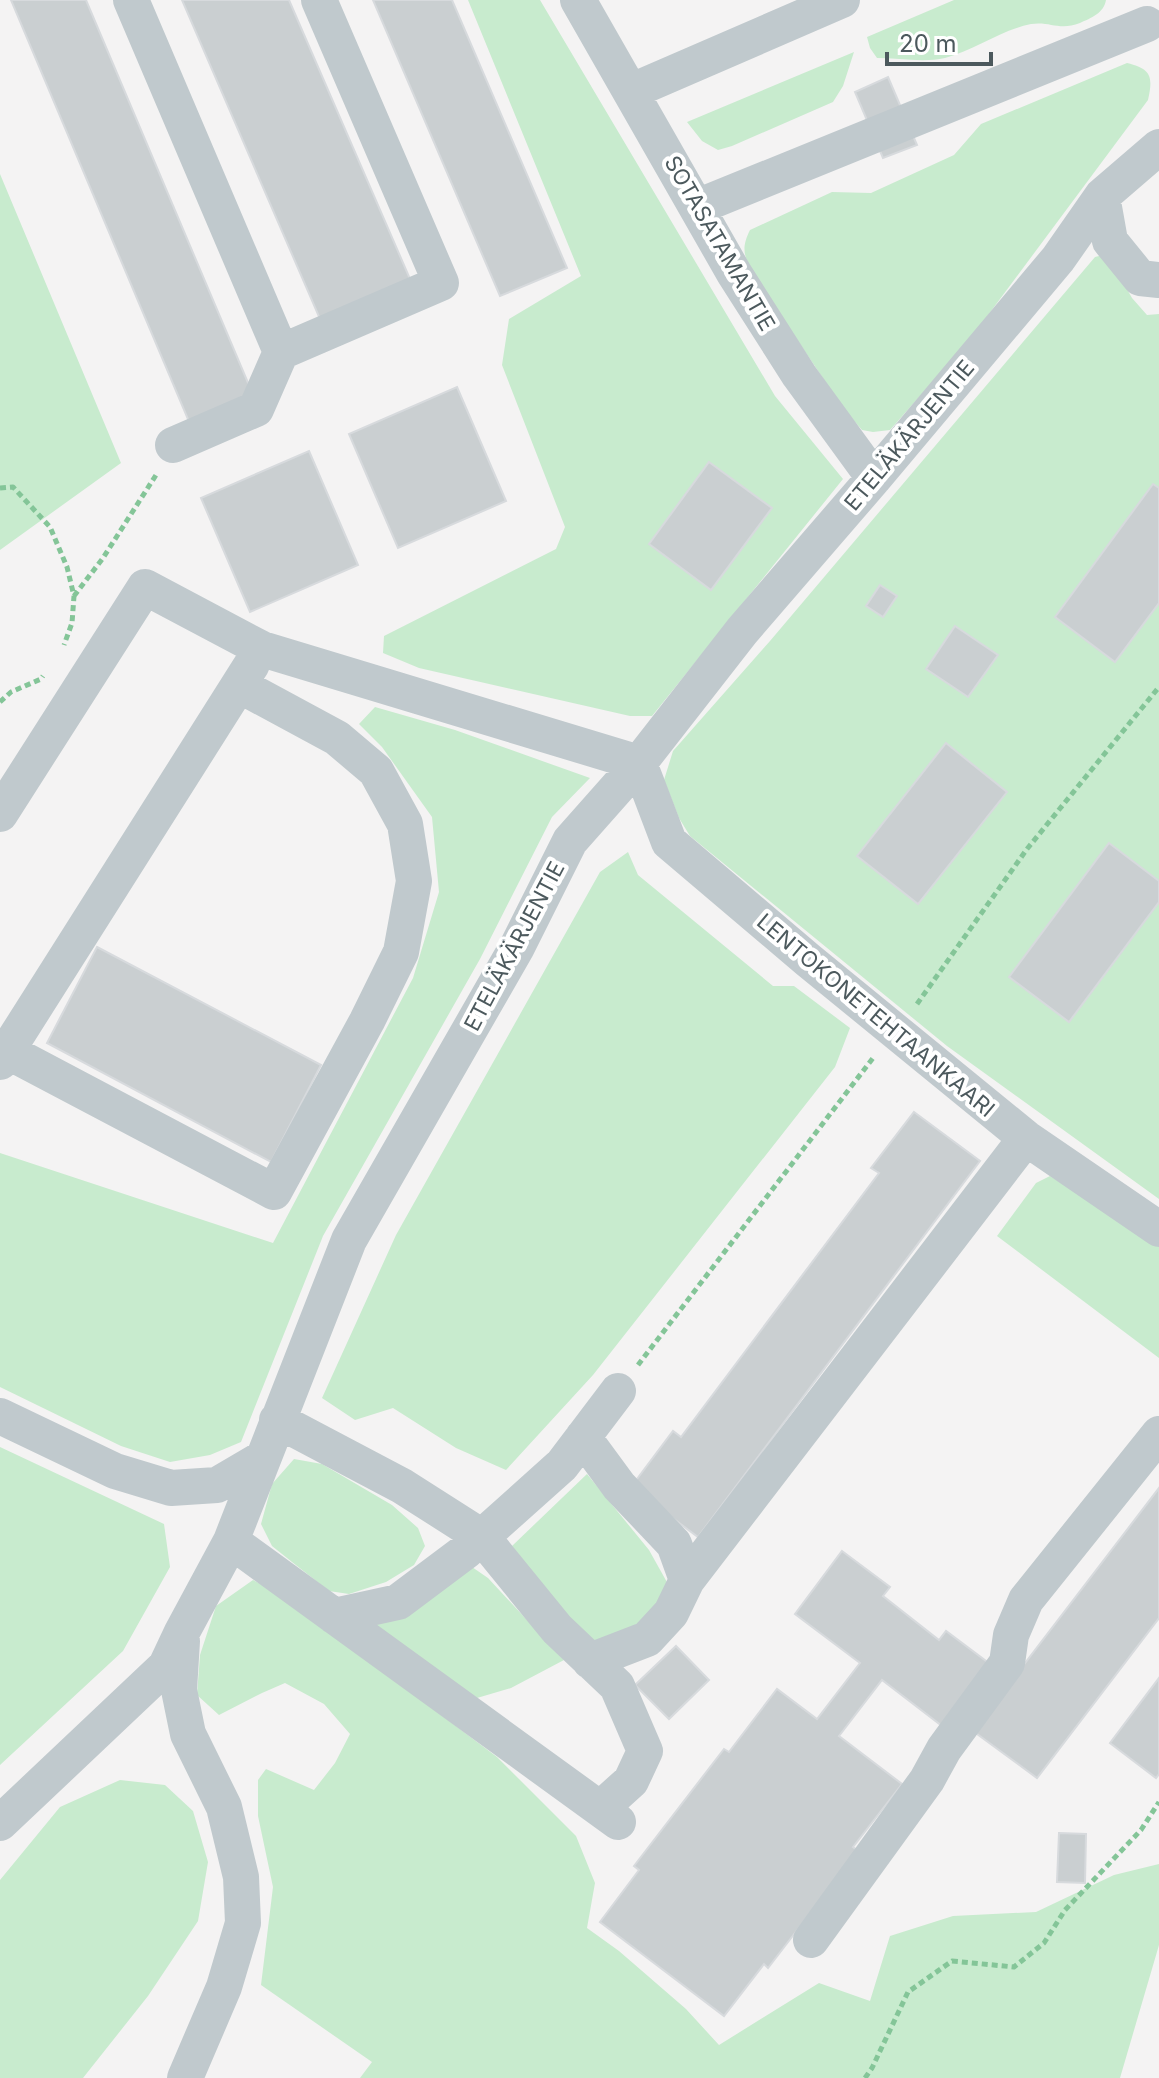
<svg xmlns="http://www.w3.org/2000/svg" width="1159" height="2078" viewBox="0 0 1159 2078" font-family="Inter,sans-serif">
<style>
.green{fill:#c8ebce}
.building{fill:#cacfd1;stroke:#d7dadd;stroke-width:2}
.lines{fill:none;stroke-linecap:round;stroke-linejoin:round}
.path{stroke:#84c598;stroke-width:5;stroke-dasharray:6 4;stroke-linecap:butt}
.minor{stroke:#c0c9cd;stroke-width:36}
.labels{text-anchor:middle;stroke-width:8;stroke-linejoin:round;paint-order:stroke}
.street-label{font-size:22px;fill:#4c595d;stroke:#fff}
</style>
<rect width="100%" height="100%" fill="#f4f3f3"/>
<path class="green" d="M 468,0 L 540,0 L 775,396 L 843,479 L 652,716 L 630,716 L 419,668 L 383,653 L 384,636 L 556,549 L 565,527 L 502,365 L 509,319 L 581,276 Z
M 954,0 L 1106,0 C 1104,13 1091,18 1080,23 C 1059,31 1050,21 1031,24 C 1001,30 975,50 945,58 C 924,63 898,58 877,58 L 870,48 L 867,37 Z
M 854,52 L 843,86 L 833,102 L 732,146 L 718,150 L 702,141 L 687,122 Z
M 1127,63 C 1152,69 1153,77 1148,100 L 971,338 L 890,430 L 873,432 L 862,430 L 843,408 L 757,280 C 746,259 739,252 750,230 L 832,192 L 871,193 L 954,155 L 981,124 Z
M 0,174 L 121,463 L 0,550 Z
M 1107,254 L 1132,298 L 1147,315 L 1159,314 L 1159,1199 L 947,1046 L 690,836 L 679,818 L 664,780 L 673,751 L 770,641 L 1095,257 Z
M 375,707 L 455,730 L 590,778 L 552,817 L 480,959 L 323,1236 L 241,1442 L 210,1455 L 170,1462 L 121,1446 L 0,1387 L 0,1153 L 273,1243 L 413,978 L 439,892 L 432,817 L 382,747 L 359,724 Z
M 628,852 L 638,875 L 773,986 L 794,986 L 850,1028 L 835,1067 L 593,1375 L 506,1470 L 456,1448 L 393,1408 L 355,1420 L 322,1398 L 396,1235 L 600,872 Z
M 1050,1176 L 1159,1245 L 1159,1358 L 997,1236 L 1036,1183 Z
M 0,1447 L 164,1524 L 170,1567 L 123,1651 L 0,1765 Z
M 294,1459 L 322,1464 L 392,1505 L 418,1528 L 425,1546 L 414,1565 L 386,1582 L 349,1594 L 329,1591 L 292,1562 L 272,1546 L 261,1524 L 272,1484 Z
M 587,1474 L 649,1550 L 668,1584 L 653,1615 L 610,1639 L 585,1643 L 512,1546 Z
M 472,1567 L 488,1578 L 564,1660 L 511,1688 L 477,1698 L 369,1624 Z
M 253,1580 L 296,1603 L 392,1678 L 497,1757 L 576,1836 L 595,1883 L 587,1928 L 619,1951 L 686,2009 L 719,2045 L 819,1983 L 870,2001 L 890,1936 L 953,1916 L 1036,1912 L 1114,1875 L 1159,1864 L 1159,1945 L 1120,2078 L 360,2078 L 372,2062 L 261,1985 L 273,1887 L 258,1816 L 258,1780 L 266,1769 L 314,1790 L 335,1763 L 350,1734 L 324,1704 L 285,1683 L 262,1693 L 219,1715 L 197,1695 L 200,1655 L 216,1606 Z
M 120,1780 L 165,1785 L 193,1811 L 208,1862 L 198,1921 L 148,1996 L 83,2078 L 0,2078 L 0,1880 L 60,1807 Z"/>
<path class="building" d="M 11,0 L 86,0 L 254,397 L 190,424 Z
M 182,0 L 289,0 L 410,279 L 320,319 Z
M 373,0 L 452,0 L 567,268 L 500,296 Z
M 888,77 L 917,145 L 883,158 L 855,92 Z
M 457,387 L 506,501 L 398,548 L 349,434 Z
M 309,451 L 358,565 L 250,612 L 201,498 Z
M 709,462 L 772,508 L 711,590 L 649,544 Z
M 1153,484 L 1159,488 L 1159,603 L 1115,662 L 1055,617 Z
M 880,585 L 897,596 L 883,617 L 866,606 Z
M 955,626 L 998,655 L 968,697 L 926,669 Z
M 946,743 L 1007,792 L 918,904 L 857,856 Z
M 1109,843 L 1159,881 L 1159,902 L 1069,1022 L 1009,977 Z
M 97,947 L 321,1065 L 271,1162 L 47,1043 Z
M 914,1112 L 980,1161 L 698,1537 L 631,1487 L 673,1431 L 681,1437 L 879,1173 L 871,1168 Z
M 1159,1488 L 1159,1618 L 1037,1778 L 973,1731 Z
M 842,1551 L 890,1587 L 883,1596 L 939,1640 L 946,1631 L 994,1667 L 946,1729 L 882,1680 L 839,1736 L 902,1784 L 853,1847 L 858,1851 L 768,1968 L 764,1964 L 724,2016 L 600,1922 L 639,1870 L 634,1866 L 724,1749 L 729,1752 L 777,1689 L 817,1719 L 860,1663 L 795,1614 Z
M 676,1646 L 709,1680 L 669,1719 L 635,1685 Z
M 1159,1678 L 1159,1774 L 1156,1778 L 1110,1743 Z
M 1059,1833 L 1086,1834 L 1085,1883 L 1057,1882 Z"/>
<g class="lines">
<path class="path" d="M 0,488 L 13,487 L 50,527 L 67,567 L 74,596 L 72,623 L 64,645
M 74,596 L 103,558 L 156,475
M 0,702 L 11,692 L 41,679 L 43,676
M 917,1004 L 1027,849 L 1159,687
M 638,1365 L 873,1058
M 865,2078 L 872,2068 L 908,1992 L 952,1961 L 1014,1967 L 1044,1943 L 1065,1910 L 1141,1830 L 1159,1802"/>
<path class="minor" d="M 131,0 L 281,352 L 441,283 L 319,0
M 578,0 L 734,273 L 799,375 L 874,478
M 632,91 L 842,0
M 1102,196 L 1110,241 L 1140,278 L 1159,280
M 697,207 L 1147,24
M 173,445 L 256,409 L 281,352
M 0,814 L 145,587 L 262,649 L 639,763 L 669,842 L 808,960 L 1026,1138 L 1159,1229
M 7,1051 L 274,1192 L 367,1021 L 401,952 L 414,881 L 405,824 L 376,771 L 337,738 L 239,685
M 0,1062 L 252,664
M 0,1416 L 115,1471 L 171,1488 L 217,1485 L 263,1458
M 277,1420 L 402,1486 L 482,1537 L 557,1629 L 617,1686 L 645,1751 L 631,1781 L 600,1809
M 583,1437 L 619,1486 L 674,1544 L 687,1580 L 671,1613 L 647,1639 L 590,1661
M 231,1541 L 618,1822
M 687,1580 L 1026,1138
M 334,1616 L 398,1602 L 466,1551 L 562,1465 L 618,1391
M 182,1641 L 179,1690 L 188,1734 L 224,1807 L 241,1877 L 243,1923 L 224,1987 L 185,2078
M 0,1823 L 166,1666 L 182,1632 L 231,1541 L 349,1240 L 517,947 L 570,841 L 639,763 L 742,631 L 874,478 L 1058,259 L 1102,196 L 1159,147
M 811,1940 L 927,1780 L 944,1749 L 1007,1663 L 1011,1635 L 1026,1600 L 1159,1434"/>
</g>
<g class="labels">
<g class="street-label">
<text transform="translate(720 243) rotate(60)" y="8">SOTASATAMANTIE</text>
<text transform="translate(909 435) rotate(-50)" y="8">ETELÄKÄRJENTIE</text>
<text transform="translate(514 946) rotate(-62)" y="8">ETELÄKÄRJENTIE</text>
<text transform="translate(876 1015) rotate(40)" y="8">LENTOKONETEHTAANKAARI</text>
</g>
</g>
<path d="M887 52v12h104v-12" fill="none" stroke="#4c595d" stroke-width="4"/>
<text x="899" y="52" font-size="24" fill="#4c595d" stroke="#ffffff" stroke-width="6" paint-order="stroke">20 m</text>
</svg>
